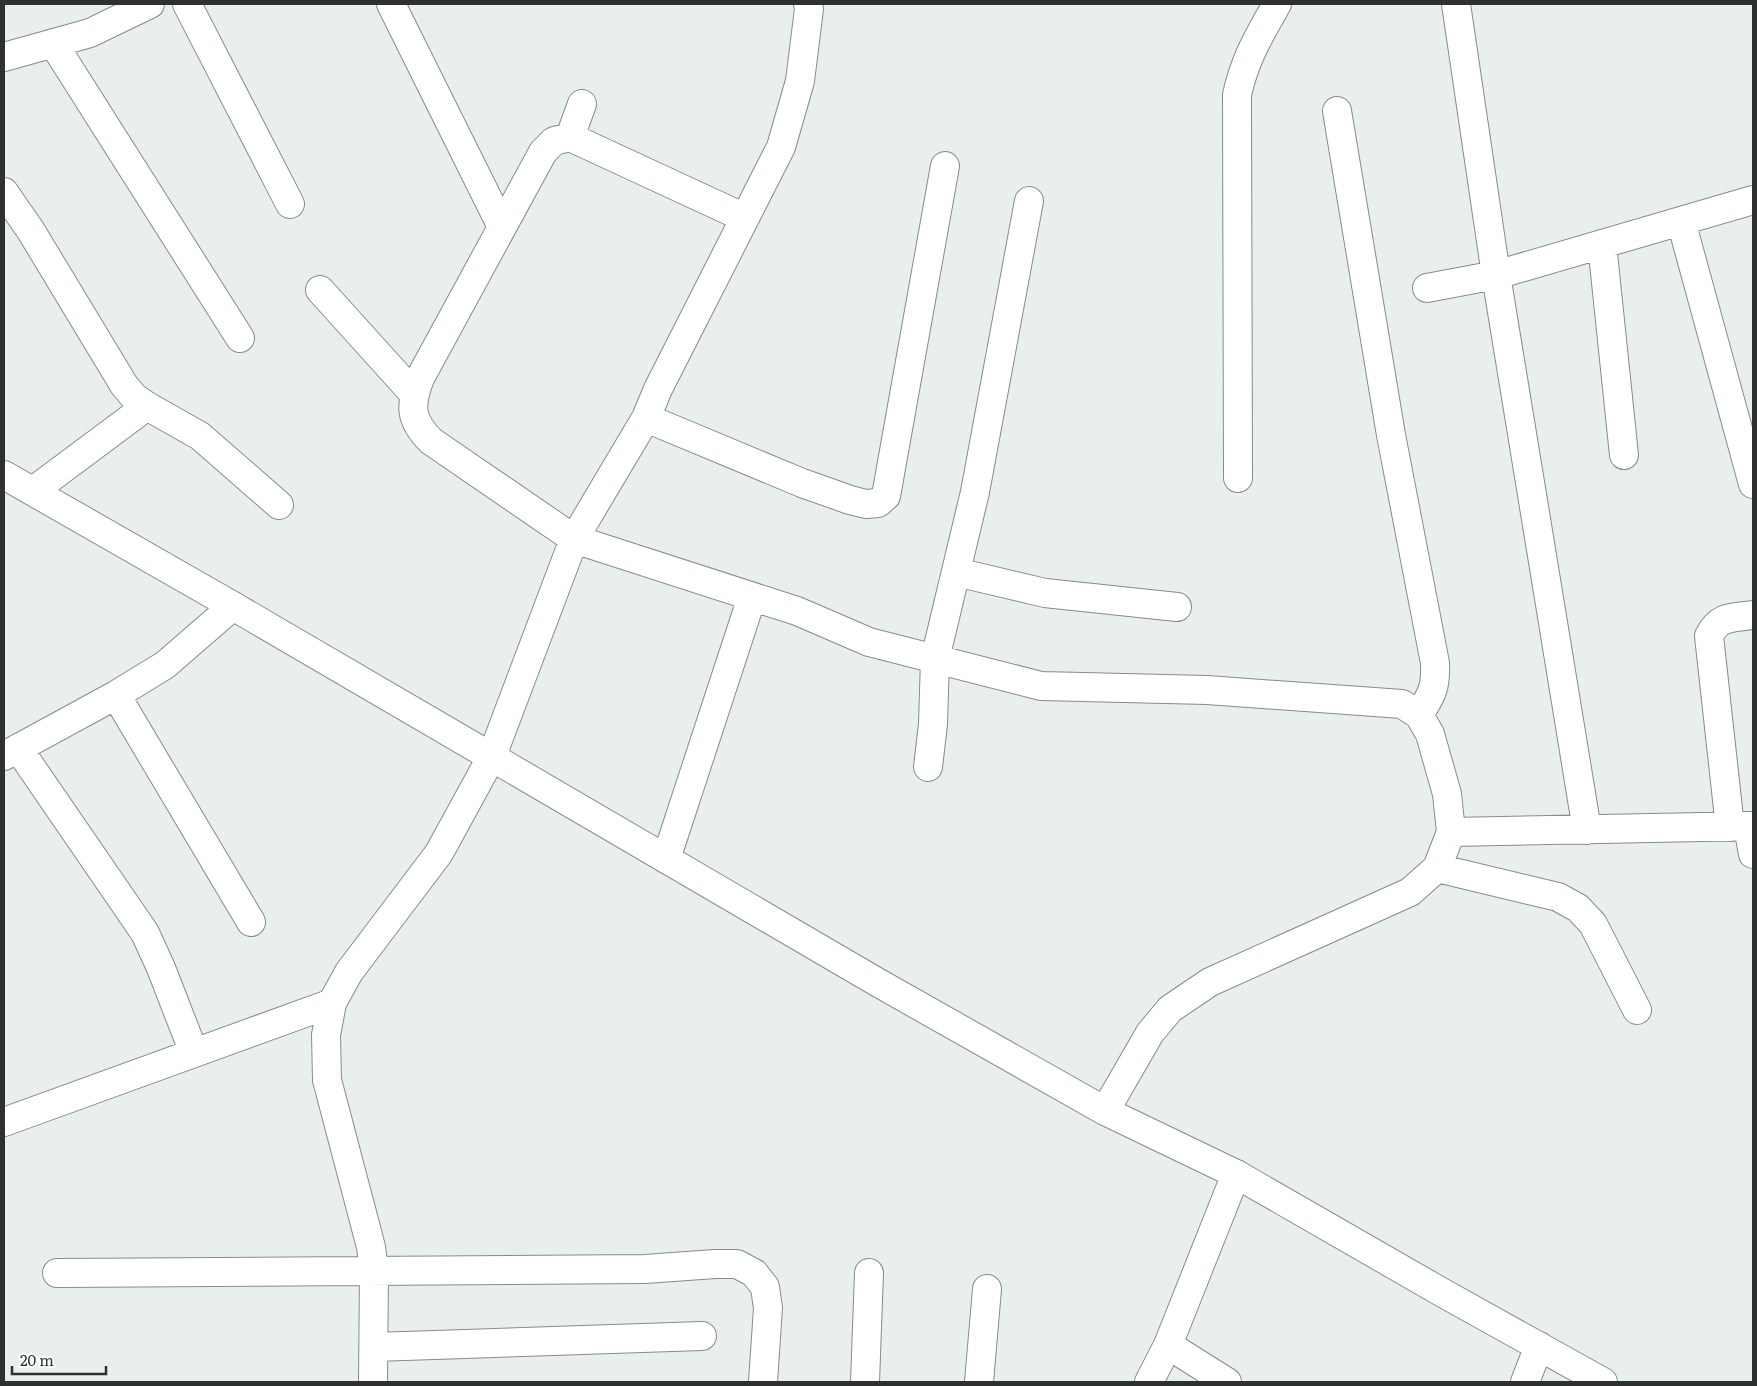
<svg xmlns="http://www.w3.org/2000/svg" width="1757" height="1386" viewBox="0 0 1757 1386" font-family="Literata,serif">
<style>
.lines{fill:none;stroke-linecap:round;stroke-linejoin:round}
.street-casing{stroke:#868b8c;stroke-width:30}
.secondary-casing{stroke:#868b8c;stroke-width:30}
.street{stroke:#fff;stroke-width:28}
.secondary{stroke:#fff;stroke-width:28}
</style>
<rect width="100%" height="100%" fill="#e9eeef"/>
<g class="lines">
<g class="street-casing">
<path id="street" d="M 187,4 L 290,204
M 391,4 L 502,227
M 1456,4 L 1496,275 L 1587,830
M 53,43 L 240,338
M 4,57 L 90,33 L 150,4
M 1337,111 L 1391,435 L 1435,663 C 1436,688 1432,694 1419,715
M 570,137 L 582,104
M 4,192 L 31,231 L 124,385 L 134,397 L 147,406
M 745,218 L 570,137 L 554,141 L 543,152 L 420,378 C 410,405 409,419 431,441 L 574,539 L 797,611 L 869,642 L 1041,686 L 1207,690 L 1402,704 L 1419,715 L 1430,734 L 1447,794 L 1451,832 L 1437,868 L 1410,892 L 1210,982 L 1170,1009 L 1150,1033 L 1105,1111
M 1681,221 L 1753,484
M 1602,244 L 1624,455
M 1427,288 L 1496,275 L 1753,200
M 320,290 L 414,394
M 646,418 L 802,483 L 850,500 L 866,504 L 878,503 L 886,496 L 945,166
M 1238,478 L 1237,95 C 1245,58 1259,36 1277,4
M 33,491 L 147,406 L 200,436 L 279,505
M 956,572 L 1045,593 L 1177,607
M 116,695 L 251,922
M 18,748 L 145,933 L 161,968 L 194,1053
M 4,756 L 116,695 L 165,665 L 233,606
M 928,767 L 933,724 L 935,659 L 975,492 L 1029,201
M 1748,826 L 1753,854
M 1730,827 L 1709,636 C 1719,615 1733,618 1753,615
M 1451,832 L 1753,826
M 666,859 L 752,597
M 1437,868 L 1558,897 L 1578,908 L 1593,924 L 1637,1010
M 4,1122 L 332,1003
M 57,1273 L 645,1269 L 715,1264 L 737,1264 L 754,1273 L 765,1287 L 768,1308 L 763,1382
M 374,1347 L 702,1336
M 373,1382 L 374,1271 L 371,1247 L 327,1080 L 326,1035 L 332,1003 L 349,972 L 439,853 L 492,756 L 574,539 L 646,418 L 658,389 L 781,147 L 800,81 L 809,9 L 808,4
M 865,1382 L 869,1273
M 979,1382 L 987,1289
M 1149,1382 L 1168,1345
M 1227,1382 L 1168,1345 L 1236,1174
M 1525,1382 L 1539,1346"/>
</g>
<g class="secondary-casing">
<path id="secondary" d="M 4,475 L 233,606 L 877,982 L 1105,1111 L 1236,1174 L 1443,1293 L 1603,1382"/>
</g>
<use href="#street" class="street"/>
<use href="#secondary" class="secondary"/>
</g>
<rect width="1757" height="1386" fill="none" stroke="#2f3131" stroke-width="10"/>
<path d="M12 1366v8h94v-8" fill="none" stroke="#2f3131" stroke-width="2.5"/>
<text x="20" y="1366" font-size="15" fill="#2f3131" stroke="#ffffff" stroke-width="4" paint-order="stroke">20 m</text>
</svg>
